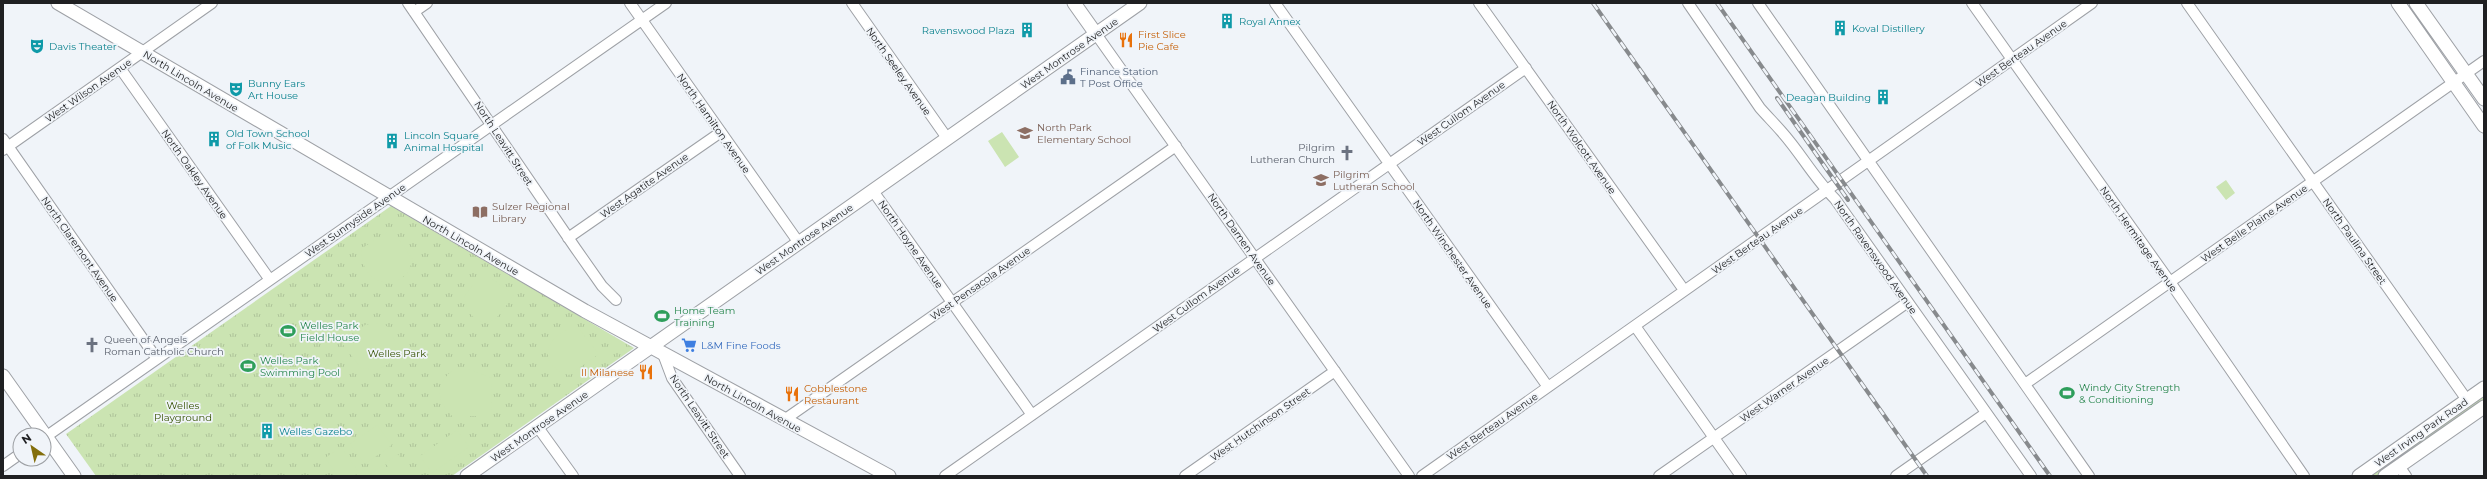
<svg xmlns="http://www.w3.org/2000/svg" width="2487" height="479" viewBox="0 0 2487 479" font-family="Montserrat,sans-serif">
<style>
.park{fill:url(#park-tufts)}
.garden{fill:#cbe4b2}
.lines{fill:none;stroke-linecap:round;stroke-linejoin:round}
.minor-casing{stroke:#9ea1a6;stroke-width:12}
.major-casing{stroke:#9ea1a6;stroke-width:15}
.minor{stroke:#fff;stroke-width:10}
.major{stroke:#fff;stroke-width:13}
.rail-casing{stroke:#878a8d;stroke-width:4}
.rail{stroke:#f0f4f9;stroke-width:2.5;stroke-dasharray:8;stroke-linecap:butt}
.labels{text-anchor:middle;stroke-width:3.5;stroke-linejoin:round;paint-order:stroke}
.culture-label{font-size:10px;fill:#0d838f;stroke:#f0f4f9;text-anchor:start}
.food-label{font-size:10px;fill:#c56008;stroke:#f0f4f9;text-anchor:start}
.street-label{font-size:10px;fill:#1f2022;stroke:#f0f4f9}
.service-label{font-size:10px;fill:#4e5e75;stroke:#f0f4f9;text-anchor:start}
.education-label{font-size:10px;fill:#785e54;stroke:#f0f4f9;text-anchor:start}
.worship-label{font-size:10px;fill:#5b616d;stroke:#f0f4f9;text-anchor:end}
.leisure-label{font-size:10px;fill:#27864d;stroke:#f0f4f9;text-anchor:start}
.shop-label{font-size:10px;fill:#366cbe;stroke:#f0f4f9;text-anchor:start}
.park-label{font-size:10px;fill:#355201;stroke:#f0f4f9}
</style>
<defs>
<pattern id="park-tufts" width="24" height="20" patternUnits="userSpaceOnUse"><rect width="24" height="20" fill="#cbe4b2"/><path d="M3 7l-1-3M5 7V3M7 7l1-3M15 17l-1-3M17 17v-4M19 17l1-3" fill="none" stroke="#aec399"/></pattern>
</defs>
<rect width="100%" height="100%" fill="#f0f4f9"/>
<path class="park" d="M 391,206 L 634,348 L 452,476 L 96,476 L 66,434 Z"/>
<path class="garden" d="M 1002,132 L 1019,157 L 1005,167 L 988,141 Z
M 2226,180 L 2235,193 L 2226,200 L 2216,187 Z
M 392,229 L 413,260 L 407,274 L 393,284 C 370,281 363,272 361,249 Z
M 489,277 L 514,294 C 509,301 504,311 497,317 C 480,332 467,313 464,297 L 473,285 Z
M 376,323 L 385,324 C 398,341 398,346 389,364 L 376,370 L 361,368 L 341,342 L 365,325 Z
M 569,329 L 580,330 L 599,354 L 569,375 C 539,366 542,340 569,329 Z
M 454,369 L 468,369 L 492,378 L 491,416 L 452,416 C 435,400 436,383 454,369 Z
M 2484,395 L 2484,400 L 2376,476 L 2368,476 Z
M 377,425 L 392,445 L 365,464 L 350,444 Z
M 457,430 L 469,447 L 432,473 L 420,456 Z
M 341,447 L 359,472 L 354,476 L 338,476 L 325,458 Z
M 398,454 L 413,476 L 395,476 L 385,463 Z
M 383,465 L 390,476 L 372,476 L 370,474 Z"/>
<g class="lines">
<g class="minor-casing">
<path id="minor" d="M 408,3 L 576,249 L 602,286 L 616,300
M 630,3 L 799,243
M 852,3 L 947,138
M 1275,3 L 1548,387
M 1479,3 L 1684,290
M 1688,3 L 1760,108 C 1767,116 1774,123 1781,131 C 1801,153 1813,177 1835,199 L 2031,476
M 1758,3 L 2089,476
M 1972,3 L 2170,282 L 2304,476
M 2187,3 L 2467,400
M 414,12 L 427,3
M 1096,34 L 1409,476
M 120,68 L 270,280
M 3,139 L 157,359
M 3,150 L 212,3
M 873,191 L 1032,415
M 568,238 L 721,132
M 1635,326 L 1741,476
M 663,354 L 672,378 L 740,476
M 2025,384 L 2484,61
M 784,420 L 1176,146
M 537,426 L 573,476
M 44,438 L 666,3
M 3,466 L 20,454
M 2399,466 L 2406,476
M 945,476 L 1526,68
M 1185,476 L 1335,371
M 1422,476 L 2092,3
M 1659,476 L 1908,302
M 1896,476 L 1986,413"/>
</g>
<g class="major-casing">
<path id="major" d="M 58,3 L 585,311 L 889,476
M 1074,3 L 1096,34
M 2398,3 L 2484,126
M 2416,3 L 2484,99
M 3,376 L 74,476
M 467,476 L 1140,3
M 2359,476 L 2484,388
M 2385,476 L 2484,407"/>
</g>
<use href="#minor" class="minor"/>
<use href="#major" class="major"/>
<g class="rail-casing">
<path id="rail" d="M 1593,3 L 1927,476
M 1717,3 L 2050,476
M 1777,98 L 1848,200"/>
</g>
<use href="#rail" class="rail"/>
</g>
<defs>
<g id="building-bare" transform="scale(1.2)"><path d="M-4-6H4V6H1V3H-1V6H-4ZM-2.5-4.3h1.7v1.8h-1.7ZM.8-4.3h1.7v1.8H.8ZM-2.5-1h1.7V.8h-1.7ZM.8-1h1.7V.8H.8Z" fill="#0f9aa8" stroke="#f0f4f9" stroke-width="2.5" paint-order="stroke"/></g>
<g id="restaurant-bare" transform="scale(1.2)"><path d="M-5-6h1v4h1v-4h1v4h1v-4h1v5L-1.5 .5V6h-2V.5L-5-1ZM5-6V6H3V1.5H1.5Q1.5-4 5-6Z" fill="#e8710a" stroke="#f0f4f9" stroke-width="2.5" paint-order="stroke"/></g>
<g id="theatre-bare" transform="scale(1.2)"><path d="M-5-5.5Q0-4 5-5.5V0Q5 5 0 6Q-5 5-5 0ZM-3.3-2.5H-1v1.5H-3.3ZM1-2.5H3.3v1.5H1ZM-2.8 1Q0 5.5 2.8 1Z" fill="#0f9aa8" stroke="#f0f4f9" stroke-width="2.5" paint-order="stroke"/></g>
<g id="civic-bare" transform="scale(1.2)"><path d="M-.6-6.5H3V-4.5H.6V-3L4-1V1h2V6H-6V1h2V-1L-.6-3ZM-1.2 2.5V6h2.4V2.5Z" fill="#5c6f8a" stroke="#f0f4f9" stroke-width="2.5" paint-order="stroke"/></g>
<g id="school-bare" transform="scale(1.2)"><path d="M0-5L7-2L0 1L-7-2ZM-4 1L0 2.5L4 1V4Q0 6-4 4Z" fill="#8d6e63" stroke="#f0f4f9" stroke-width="2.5" paint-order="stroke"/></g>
<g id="church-bare" transform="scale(1.2)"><path d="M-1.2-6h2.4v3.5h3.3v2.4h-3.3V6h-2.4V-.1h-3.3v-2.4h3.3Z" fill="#6b7280" stroke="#f0f4f9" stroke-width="2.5" paint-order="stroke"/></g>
<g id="library-bare" transform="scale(1.2)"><path d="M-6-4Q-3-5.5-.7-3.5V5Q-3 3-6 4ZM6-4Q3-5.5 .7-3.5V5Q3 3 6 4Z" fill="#8d6e63" stroke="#f0f4f9" stroke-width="2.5" paint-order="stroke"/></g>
<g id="stadium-bare" transform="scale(1.2)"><path d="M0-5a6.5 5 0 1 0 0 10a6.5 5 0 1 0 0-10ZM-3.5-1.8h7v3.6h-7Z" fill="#2e9e5b" stroke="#f0f4f9" stroke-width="2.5" paint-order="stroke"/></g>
<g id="supermarket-bare" transform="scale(1.2)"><path d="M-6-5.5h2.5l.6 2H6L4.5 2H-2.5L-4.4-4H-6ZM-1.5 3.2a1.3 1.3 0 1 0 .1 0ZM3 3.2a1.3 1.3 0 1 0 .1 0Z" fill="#3f7fe0" stroke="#f0f4f9" stroke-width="2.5" paint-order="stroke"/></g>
</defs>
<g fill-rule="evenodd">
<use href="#building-bare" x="1227" y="21"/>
<use href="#building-bare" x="1840" y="28"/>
<use href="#building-bare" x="1027" y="30"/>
<use href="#restaurant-bare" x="1126" y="40"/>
<use href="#theatre-bare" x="37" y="46"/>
<use href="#civic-bare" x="1068" y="77"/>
<use href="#theatre-bare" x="236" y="89"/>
<use href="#building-bare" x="1883" y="97"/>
<use href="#school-bare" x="1025" y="133"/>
<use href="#building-bare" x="214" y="139"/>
<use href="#building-bare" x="392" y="141"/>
<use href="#church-bare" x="1347" y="153"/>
<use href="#school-bare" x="1321" y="180"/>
<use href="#library-bare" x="480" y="212"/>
<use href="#stadium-bare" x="662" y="316"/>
<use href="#stadium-bare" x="288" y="331"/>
<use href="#church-bare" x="92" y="345"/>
<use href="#supermarket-bare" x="689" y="345"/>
<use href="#stadium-bare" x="248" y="366"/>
<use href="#restaurant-bare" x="646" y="372"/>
<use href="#stadium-bare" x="2067" y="393"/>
<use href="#restaurant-bare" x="792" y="394"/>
<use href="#building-bare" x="267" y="431"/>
</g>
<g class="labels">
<g class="culture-label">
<text x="1239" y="25">Royal Annex</text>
<text x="1852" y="32">Koval Distillery</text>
<text x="1015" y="34" text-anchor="end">Ravenswood Plaza</text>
<text x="49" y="50">Davis Theater</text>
<text x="248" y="87">Bunny Ears<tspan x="248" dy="12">Art House</tspan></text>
<text x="1871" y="101" text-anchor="end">Deagan Building</text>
<text x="226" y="137">Old Town School<tspan x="226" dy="12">of Folk Music</tspan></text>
<text x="404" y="139">Lincoln Square<tspan x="404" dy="12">Animal Hospital</tspan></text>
<text x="279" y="435">Welles Gazebo</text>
</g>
<g class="food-label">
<text x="1138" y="38">First Slice<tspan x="1138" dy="12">Pie Cafe</tspan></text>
<text x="634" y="376" text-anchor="end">Il Milanese</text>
<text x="804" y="392">Cobblestone<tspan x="804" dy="12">Restaurant</tspan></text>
</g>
<g class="street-label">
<text transform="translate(1069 53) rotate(-35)" y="4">West Montrose Avenue</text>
<text transform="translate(2021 53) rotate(-35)" y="4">West Berteau Avenue</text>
<text transform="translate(899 71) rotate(55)" y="4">North Seeley Avenue</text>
<text transform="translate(191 81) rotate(31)" y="4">North Lincoln Avenue</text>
<text transform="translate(88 90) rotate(-35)" y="4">West Wilson Avenue</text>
<text transform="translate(1461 113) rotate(-35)" y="4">West Cullom Avenue</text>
<text transform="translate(714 123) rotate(55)" y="4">North Hamilton Avenue</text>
<text transform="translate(504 143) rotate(57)" y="4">North Leavitt Street</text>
<text transform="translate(1582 147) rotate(55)" y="4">North Wolcott Avenue</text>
<text transform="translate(195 174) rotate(55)" y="4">North Oakley Avenue</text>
<text transform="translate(644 185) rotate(-35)" y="4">West Agatite Avenue</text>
<text transform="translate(355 220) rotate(-35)" y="4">West Sunnyside Avenue</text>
<text transform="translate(2254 223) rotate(-35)" y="4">West Belle Plaine Avenue</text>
<text transform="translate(804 239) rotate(-35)" y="4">West Montrose Avenue</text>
<text transform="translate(1242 239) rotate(55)" y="4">North Damen Avenue</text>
<text transform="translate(2139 239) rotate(55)" y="4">North Hermitage Avenue</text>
<text transform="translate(1757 240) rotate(-35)" y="4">West Berteau Avenue</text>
<text transform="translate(2355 241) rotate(55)" y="4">North Paulina Street</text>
<text transform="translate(911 244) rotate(55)" y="4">North Hoyne Avenue</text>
<text transform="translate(471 245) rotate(30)" y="4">North Lincoln Avenue</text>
<text transform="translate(80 249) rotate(55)" y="4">North Claremont Avenue</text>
<text transform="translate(1453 254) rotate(55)" y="4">North Winchester Avenue</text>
<text transform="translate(1876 257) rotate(55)" y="4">North Ravenswood Avenue</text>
<text transform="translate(980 283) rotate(-35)" y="4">West Pensacola Avenue</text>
<text transform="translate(1196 299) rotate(-36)" y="4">West Cullom Avenue</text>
<text transform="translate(1784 389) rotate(-35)" y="4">West Warner Avenue</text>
<text transform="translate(753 403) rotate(29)" y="4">North Lincoln Avenue</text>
<text transform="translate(700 416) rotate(56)" y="4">North Leavitt Street</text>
<text transform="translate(1260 424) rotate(-35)" y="4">West Hutchinson Street</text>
<text transform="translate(539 426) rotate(-35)" y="4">West Montrose Avenue</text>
<text transform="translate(1492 426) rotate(-35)" y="4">West Berteau Avenue</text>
<text transform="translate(2421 432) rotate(-35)" y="4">West Irving Park Road</text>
</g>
<g class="service-label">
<text x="1080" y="75">Finance Station<tspan x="1080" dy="12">T Post Office</tspan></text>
</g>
<g class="education-label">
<text x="1037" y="131">North Park<tspan x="1037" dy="12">Elementary School</tspan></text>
<text x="1333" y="178">Pilgrim<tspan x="1333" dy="12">Lutheran School</tspan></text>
<text x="492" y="210">Sulzer Regional<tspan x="492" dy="12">Library</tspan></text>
</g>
<g class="worship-label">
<text x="1335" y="151">Pilgrim<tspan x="1335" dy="12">Lutheran Church</tspan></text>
<text x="104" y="343" text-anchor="start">Queen of Angels<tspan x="104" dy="12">Roman Catholic Church</tspan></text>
</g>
<g class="leisure-label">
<text x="674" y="314">Home Team<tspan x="674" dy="12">Training</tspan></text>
<text x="300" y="329">Welles Park<tspan x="300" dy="12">Field House</tspan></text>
<text x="260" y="364">Welles Park<tspan x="260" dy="12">Swimming Pool</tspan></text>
<text x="2079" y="391">Windy City Strength<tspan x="2079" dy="12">&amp; Conditioning</tspan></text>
</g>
<g class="shop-label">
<text x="701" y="349">L&amp;M Fine Foods</text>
</g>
<g class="park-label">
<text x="397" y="357">Welles Park</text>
<text x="183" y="409">Welles<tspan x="183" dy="12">Playground</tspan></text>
</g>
</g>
<rect width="2487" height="479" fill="none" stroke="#1f2022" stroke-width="8"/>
<g transform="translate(32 447) rotate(326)"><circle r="19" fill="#f0f4f9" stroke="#9c9fa3"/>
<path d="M0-3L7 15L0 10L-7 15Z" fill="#836e0b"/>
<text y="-6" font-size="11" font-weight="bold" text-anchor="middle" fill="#1f2022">N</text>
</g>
</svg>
